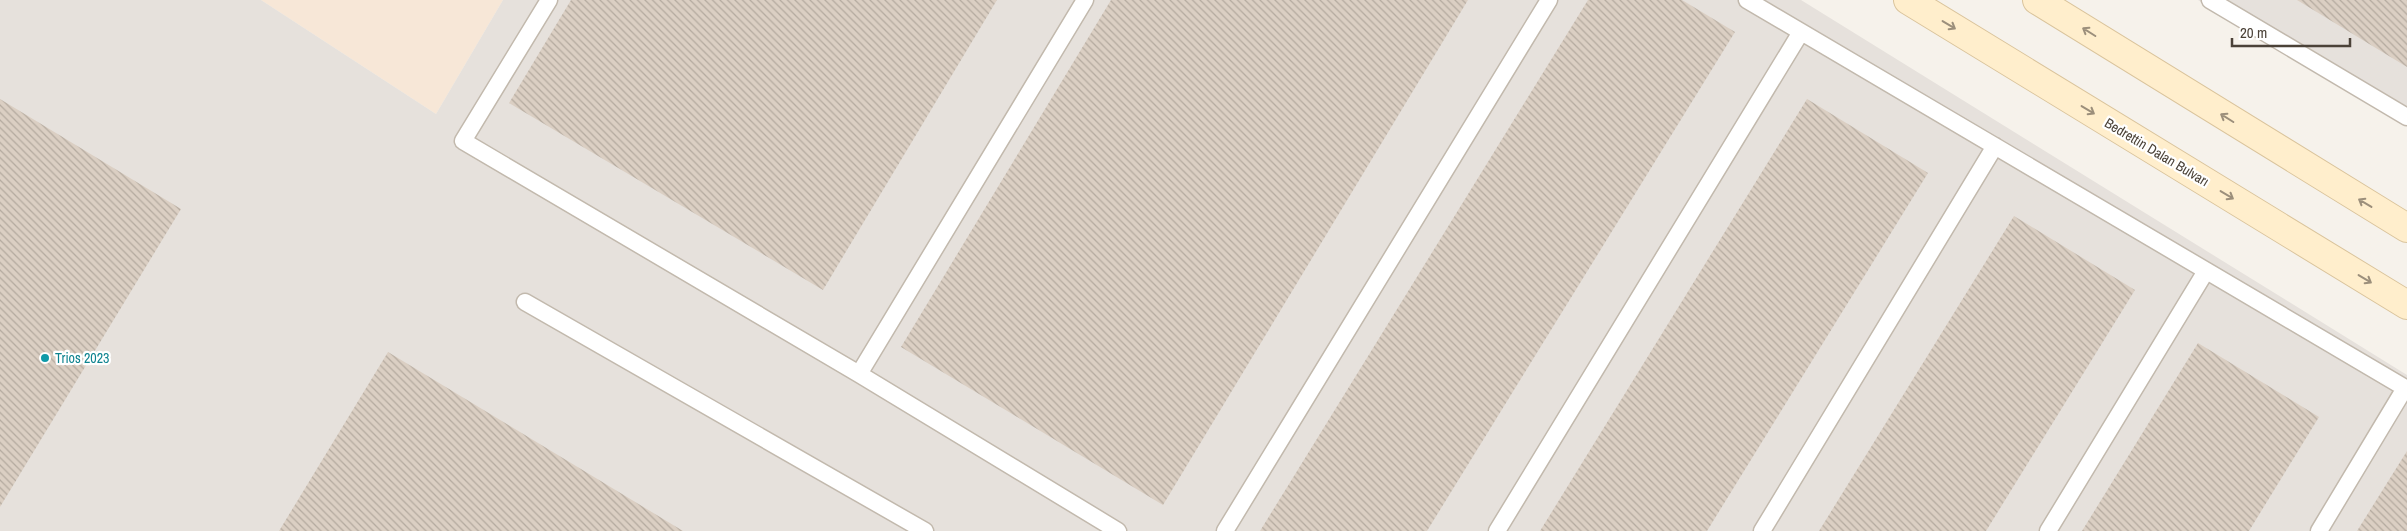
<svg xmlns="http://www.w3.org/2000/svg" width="2407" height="531" viewBox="0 0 2407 531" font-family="'Archivo Narrow',sans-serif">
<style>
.commercial{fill:#f7e7d7}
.industrial{fill:#e6e1dc}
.building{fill:url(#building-back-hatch)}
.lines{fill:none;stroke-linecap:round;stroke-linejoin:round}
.service-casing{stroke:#c2b9ad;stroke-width:19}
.secondary-casing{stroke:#dac49c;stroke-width:30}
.service{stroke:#fff;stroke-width:16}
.secondary{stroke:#fec;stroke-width:28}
.oneway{stroke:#9c8f7b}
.culture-dot{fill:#0f9aa8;stroke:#fff;stroke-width:2}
.labels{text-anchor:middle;stroke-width:4.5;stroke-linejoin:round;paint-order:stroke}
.street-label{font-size:14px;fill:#4b4238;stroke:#fff}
.culture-label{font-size:14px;fill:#0d838f;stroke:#fff;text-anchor:start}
</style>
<defs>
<pattern id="building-back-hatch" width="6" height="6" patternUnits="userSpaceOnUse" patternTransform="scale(1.25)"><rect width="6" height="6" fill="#dbcfc3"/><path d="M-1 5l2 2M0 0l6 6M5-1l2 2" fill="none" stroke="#b4aa9f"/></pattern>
</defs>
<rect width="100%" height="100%" fill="#f6f2eb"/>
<path class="commercial" d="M 261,0 L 503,0 L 436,114 Z"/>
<path class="industrial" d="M 0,0 L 261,0 L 436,114 L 503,0 L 1801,0 L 2407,375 L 2407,531 L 0,531 Z
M 2198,0 L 2407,0 L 2407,126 L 2362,99 Z"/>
<path class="building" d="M 571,0 L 997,0 L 823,290 L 509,103 Z
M 1111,0 L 1468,0 L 1163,505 L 901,347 Z
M 1588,0 L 1682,0 L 1735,32 L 1427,531 L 1260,531 Z
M 2297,0 L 2407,0 L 2407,67 Z
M 0,99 L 181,209 L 0,507 Z
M 1807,99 L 1928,173 L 1707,531 L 1540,531 Z
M 2014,216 L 2135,290 L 1986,531 L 1819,531 Z
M 2198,343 L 2319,417 L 2249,531 L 2082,531 Z
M 388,352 L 683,531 L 279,531 Z
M 2407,451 L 2407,531 L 2357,531 Z"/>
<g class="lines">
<g class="service-casing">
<path id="service" d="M 549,0 L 463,141 L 859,374 L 1118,531
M 1747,0 L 2407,389
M 2210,0 L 2407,117
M 525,302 L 925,531
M 859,374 L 1085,0
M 1225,531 L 1549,0
M 1497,531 L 1801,32
M 1762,531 L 1995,146
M 2048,531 L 2206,271
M 2319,531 L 2405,388"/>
</g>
<g class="secondary-casing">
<path id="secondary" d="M 1908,0 L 2407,305
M 2037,0 L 2407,228"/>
</g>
<use href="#service" class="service"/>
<use href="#secondary" class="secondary"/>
</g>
<defs><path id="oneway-shaft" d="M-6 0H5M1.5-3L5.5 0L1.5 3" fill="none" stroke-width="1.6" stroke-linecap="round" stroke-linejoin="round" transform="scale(1.25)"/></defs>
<g class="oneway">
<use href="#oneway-shaft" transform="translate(1949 25) rotate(31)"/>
<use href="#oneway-shaft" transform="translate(2089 32) rotate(-148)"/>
<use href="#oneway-shaft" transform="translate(2088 110) rotate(31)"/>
<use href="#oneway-shaft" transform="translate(2227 118) rotate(-148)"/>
<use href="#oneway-shaft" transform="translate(2227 195) rotate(31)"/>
<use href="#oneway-shaft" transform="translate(2365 203) rotate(-149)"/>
<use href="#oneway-shaft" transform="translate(2365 279) rotate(31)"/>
</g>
<circle class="culture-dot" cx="45" cy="358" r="5"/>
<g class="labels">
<g class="street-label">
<text transform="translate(2157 152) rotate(31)" y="5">Bedrettin Dalan Bulvarı</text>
</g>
<g class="culture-label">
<text x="55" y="363">Trios 2023</text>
</g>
</g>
<path d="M2232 38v8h118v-8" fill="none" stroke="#4b4238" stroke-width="2.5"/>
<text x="2240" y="38" font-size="15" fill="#4b4238" stroke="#ffffff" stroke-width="4" paint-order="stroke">20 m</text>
</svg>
